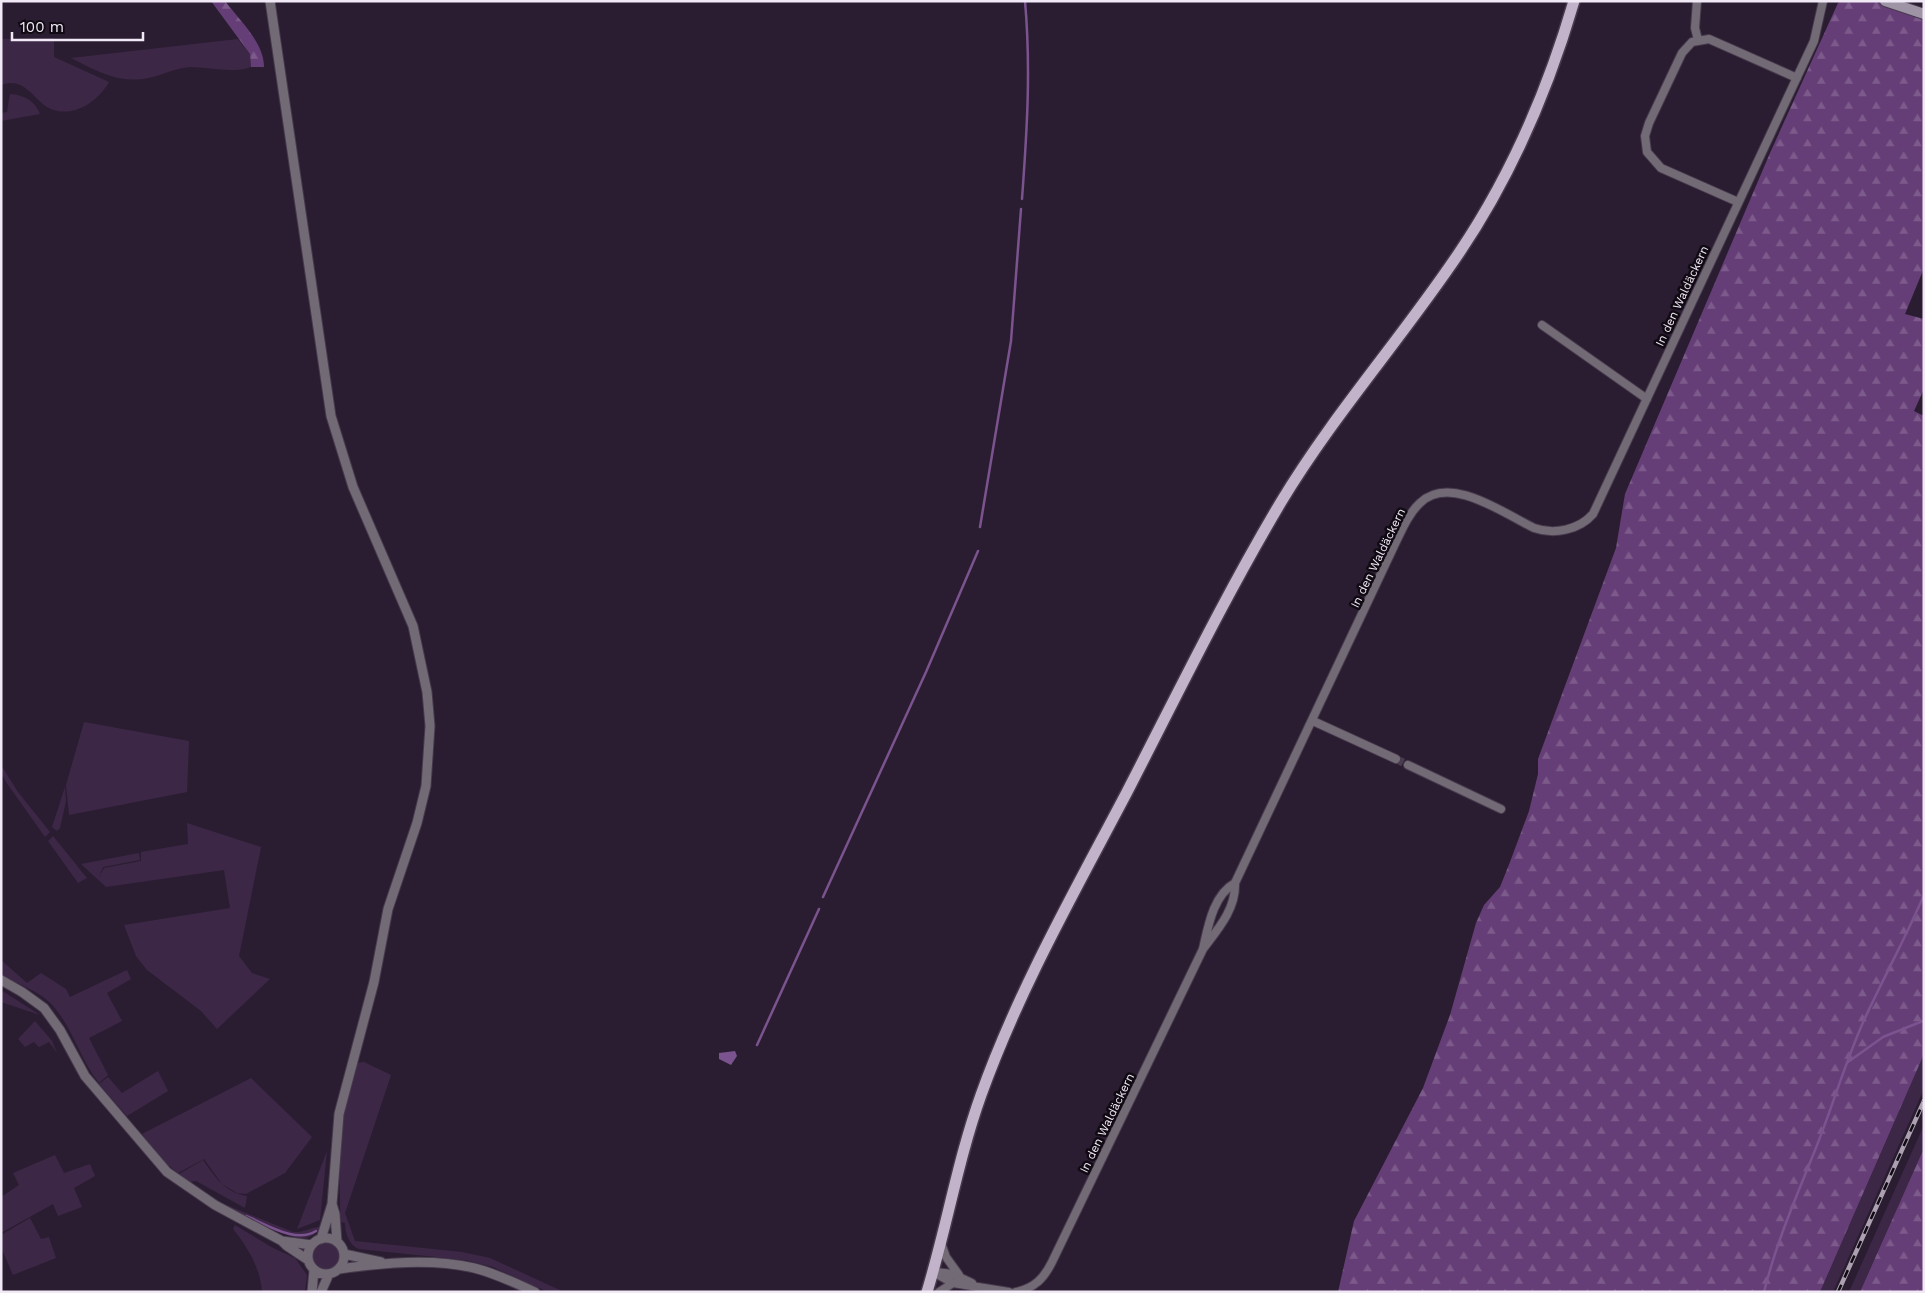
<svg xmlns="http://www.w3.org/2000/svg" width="1925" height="1293" viewBox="0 0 1925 1293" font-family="'Work Sans',sans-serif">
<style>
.grass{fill:#3d2747}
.forest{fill:url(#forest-firs)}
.water{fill:#7b538e}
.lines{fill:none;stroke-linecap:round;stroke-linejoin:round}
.stream{stroke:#7b538e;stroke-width:2.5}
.minor-tunnel{stroke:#493c4f;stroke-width:8;stroke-dasharray:8 4;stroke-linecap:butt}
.minor-casing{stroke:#473a4d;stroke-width:10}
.tertiary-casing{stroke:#473a4d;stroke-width:11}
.secondary-casing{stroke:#473a4d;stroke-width:12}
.primary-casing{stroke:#473a4d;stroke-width:14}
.minor{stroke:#726b76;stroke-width:8}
.tertiary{stroke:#726b76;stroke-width:9}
.secondary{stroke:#9f94a5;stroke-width:10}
.primary{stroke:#c3b3ca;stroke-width:11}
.rail-casing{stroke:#aca1b1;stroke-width:4.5}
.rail{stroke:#100a13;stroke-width:2.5;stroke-dasharray:8;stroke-linecap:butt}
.labels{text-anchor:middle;stroke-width:5;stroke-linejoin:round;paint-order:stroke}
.street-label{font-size:12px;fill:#f2e9f7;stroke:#100a13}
</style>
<defs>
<pattern id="forest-firs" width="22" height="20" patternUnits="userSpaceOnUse" patternTransform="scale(1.25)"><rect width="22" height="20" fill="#663e77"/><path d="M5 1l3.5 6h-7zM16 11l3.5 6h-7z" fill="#7c5a8b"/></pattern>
</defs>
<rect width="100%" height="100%" fill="#2b1d31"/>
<path class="grass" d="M 54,38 L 54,57 L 109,82 C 99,100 76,117 54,110 C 34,104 27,75 1,85 L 1,39 Z
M 238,39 L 250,54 L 251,67 C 231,74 210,67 190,67 C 175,68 163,75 148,78 C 118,84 97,71 71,58 Z
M 10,94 C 24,95 35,101 40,114 L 1,121 L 1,113 L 7,112 Z
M 84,722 L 189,741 L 187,792 L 69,815 L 66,785 Z
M 1,765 L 18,792 L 50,832 L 45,837 L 6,782 L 1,773 Z
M 65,787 L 66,801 L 60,828 L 57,831 L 52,827 Z
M 187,823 L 261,847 L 239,956 L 252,973 L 270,979 L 217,1029 L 201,1011 L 147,970 L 136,956 L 124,925 L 230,908 L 224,870 L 106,887 L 81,864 L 139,853 L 140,860 L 103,867 L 99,877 L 104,868 L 141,861 L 141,852 L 188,844 Z
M 53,836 L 87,878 L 78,883 L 48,841 Z
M 1,960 L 27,983 L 41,973 L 66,989 L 70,997 L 127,970 L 131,979 L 107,993 L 122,1021 L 89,1038 L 108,1075 L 99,1083 C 79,1058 70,1020 48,1001 C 36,990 16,983 1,975 Z
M 1,990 L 40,1015 L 1,1002 Z
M 35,1021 L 52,1041 L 57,1053 L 49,1042 L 39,1047 L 34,1042 L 25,1047 L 18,1039 Z
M 1924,1054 L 1924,1089 L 1833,1292 L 1820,1292 Z
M 364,1062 L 391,1075 L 345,1213 L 355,1241 L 462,1252 L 490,1258 L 564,1292 L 548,1292 L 493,1267 L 465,1260 L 359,1249 C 349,1245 345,1233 345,1223 L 340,1222 C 341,1197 338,1171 339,1145 C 341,1117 349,1090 357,1063 Z
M 158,1071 L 168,1091 L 127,1116 L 99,1084 L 108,1077 L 122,1093 Z
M 251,1078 L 312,1137 L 285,1173 L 246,1194 L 237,1193 L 222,1184 L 204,1159 L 178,1173 L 162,1160 L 142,1134 Z
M 1924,1125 L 1924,1148 L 1860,1292 L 1849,1292 Z
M 327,1151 L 320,1220 L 297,1229 Z
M 55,1155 L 64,1173 L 90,1164 L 95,1176 L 74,1188 L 82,1207 L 58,1216 L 53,1204 L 1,1233 L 1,1197 L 19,1185 L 13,1173 Z
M 203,1160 C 216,1178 224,1192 247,1196 L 245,1208 L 196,1181 L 189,1182 L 179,1174 Z
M 226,1205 L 293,1232 C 304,1233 311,1227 321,1227 C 316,1233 310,1239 301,1238 C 283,1237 242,1216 225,1207 Z
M 30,1218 L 41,1239 L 49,1237 L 56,1258 L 13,1275 L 1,1247 L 1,1235 Z
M 235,1225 L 271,1247 L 295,1258 L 307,1275 L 305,1292 L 262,1292 C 261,1269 247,1246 233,1229 Z
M313 1256a13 13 0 1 1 26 0a13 13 0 1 1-26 0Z"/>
<path class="forest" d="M 211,1 L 225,1 C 239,20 264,42 264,67 L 251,67 L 250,54 Z
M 1842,1 L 1875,1 L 1924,19 L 1924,268 L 1905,314 L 1924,319 L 1924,389 L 1914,411 L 1924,416 L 1924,1054 L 1820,1292 L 1338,1292 L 1354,1221 L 1423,1088 L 1450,1015 L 1476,923 L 1484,905 L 1500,887 L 1510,862 L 1529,811 L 1538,774 L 1538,759 L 1616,548 L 1625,494 L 1770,153 L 1838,3 Z
M 1924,1148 L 1924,1292 L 1860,1292 Z"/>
<path class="water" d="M 735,1051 L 737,1056 L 731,1065 L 719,1059 L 719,1053 Z"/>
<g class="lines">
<path class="stream" d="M 1022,199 C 1027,131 1031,69 1025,1
M 980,527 L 1011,341 L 1021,209
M 823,897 L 926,672 L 978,551
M 757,1045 L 819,909
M 1848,1062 L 1883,1037 L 1923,1021
M 246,1216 C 266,1224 296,1244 316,1231
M 1764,1292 C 1776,1244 1793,1205 1811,1160 C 1831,1113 1844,1064 1865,1018 C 1884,977 1906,937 1924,895"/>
<path class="minor-tunnel" d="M 1396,759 L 1408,765"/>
<g class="minor-casing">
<path id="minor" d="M 1697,1 L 1695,28 L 1698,40
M 1738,202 L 1661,168 L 1647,152 L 1645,136 L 1649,123 L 1682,53 L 1692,42 L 1709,39 L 1797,78
M 1542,325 L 1647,399
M 1313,721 L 1396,759
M 1408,765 L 1501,809
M 1203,949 C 1218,929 1236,909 1235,883 L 1394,546 C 1401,532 1408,514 1420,503 C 1450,474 1503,513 1534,528 C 1554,535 1579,530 1593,514 L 1814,41 L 1823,1
M 941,1243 L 946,1257 L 959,1275
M 933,1272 L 953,1283 L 1009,1292
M 935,1272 L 953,1274 L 972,1283
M 939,1292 L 953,1283
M 1016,1292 C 1035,1288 1044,1278 1052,1262 L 1203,949 C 1208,927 1213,895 1235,883"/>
</g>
<g class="tertiary-casing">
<path id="tertiary" d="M 270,1 L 331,416 L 353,487 L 413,626 L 427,692 L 430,726 L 426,786 L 417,823 L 388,909 L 374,982 L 339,1114 L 332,1204 L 321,1239
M 1,980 L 22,992 L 44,1008 L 60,1030 L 85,1076 L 167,1172 L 215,1205 L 282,1241 L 287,1246 L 308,1260
M 332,1204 L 335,1214 L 337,1242
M308 1256a18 18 0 1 1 36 0a18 18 0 1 1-36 0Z
M 282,1241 L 312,1245
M 344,1254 L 381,1262
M 339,1269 C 382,1263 431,1258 474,1268 C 495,1273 515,1283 535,1292
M 312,1292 L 314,1270
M 321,1292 L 329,1274"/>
</g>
<g class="secondary-casing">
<path id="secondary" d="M 1885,1 L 1924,14"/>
</g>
<g class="primary-casing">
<path id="primary" d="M 927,1292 C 947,1226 958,1159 981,1095 C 1019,989 1075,891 1127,792 C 1177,695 1225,596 1281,502 C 1334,414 1402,338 1459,253 C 1511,176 1548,90 1574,1"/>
</g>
<use href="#minor" class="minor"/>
<use href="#tertiary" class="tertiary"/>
<use href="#secondary" class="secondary"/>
<use href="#primary" class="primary"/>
<g class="rail-casing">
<path id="rail" d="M 1838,1292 L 1924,1101"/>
</g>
<use href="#rail" class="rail"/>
</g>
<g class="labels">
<g class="street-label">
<text transform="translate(1682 296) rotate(-65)" y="4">In den Waldäckern</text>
<text transform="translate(1378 558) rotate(-64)" y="4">In den Waldäckern</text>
<text transform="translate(1107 1123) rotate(-64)" y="4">In den Waldäckern</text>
</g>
</g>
<rect width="1925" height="1293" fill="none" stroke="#f2e9f7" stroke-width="5"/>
<path d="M12 32v8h131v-8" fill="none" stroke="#f2e9f7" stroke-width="2.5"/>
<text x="20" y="32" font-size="15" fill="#f2e9f7" stroke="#100a13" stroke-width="4" paint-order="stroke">100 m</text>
</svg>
